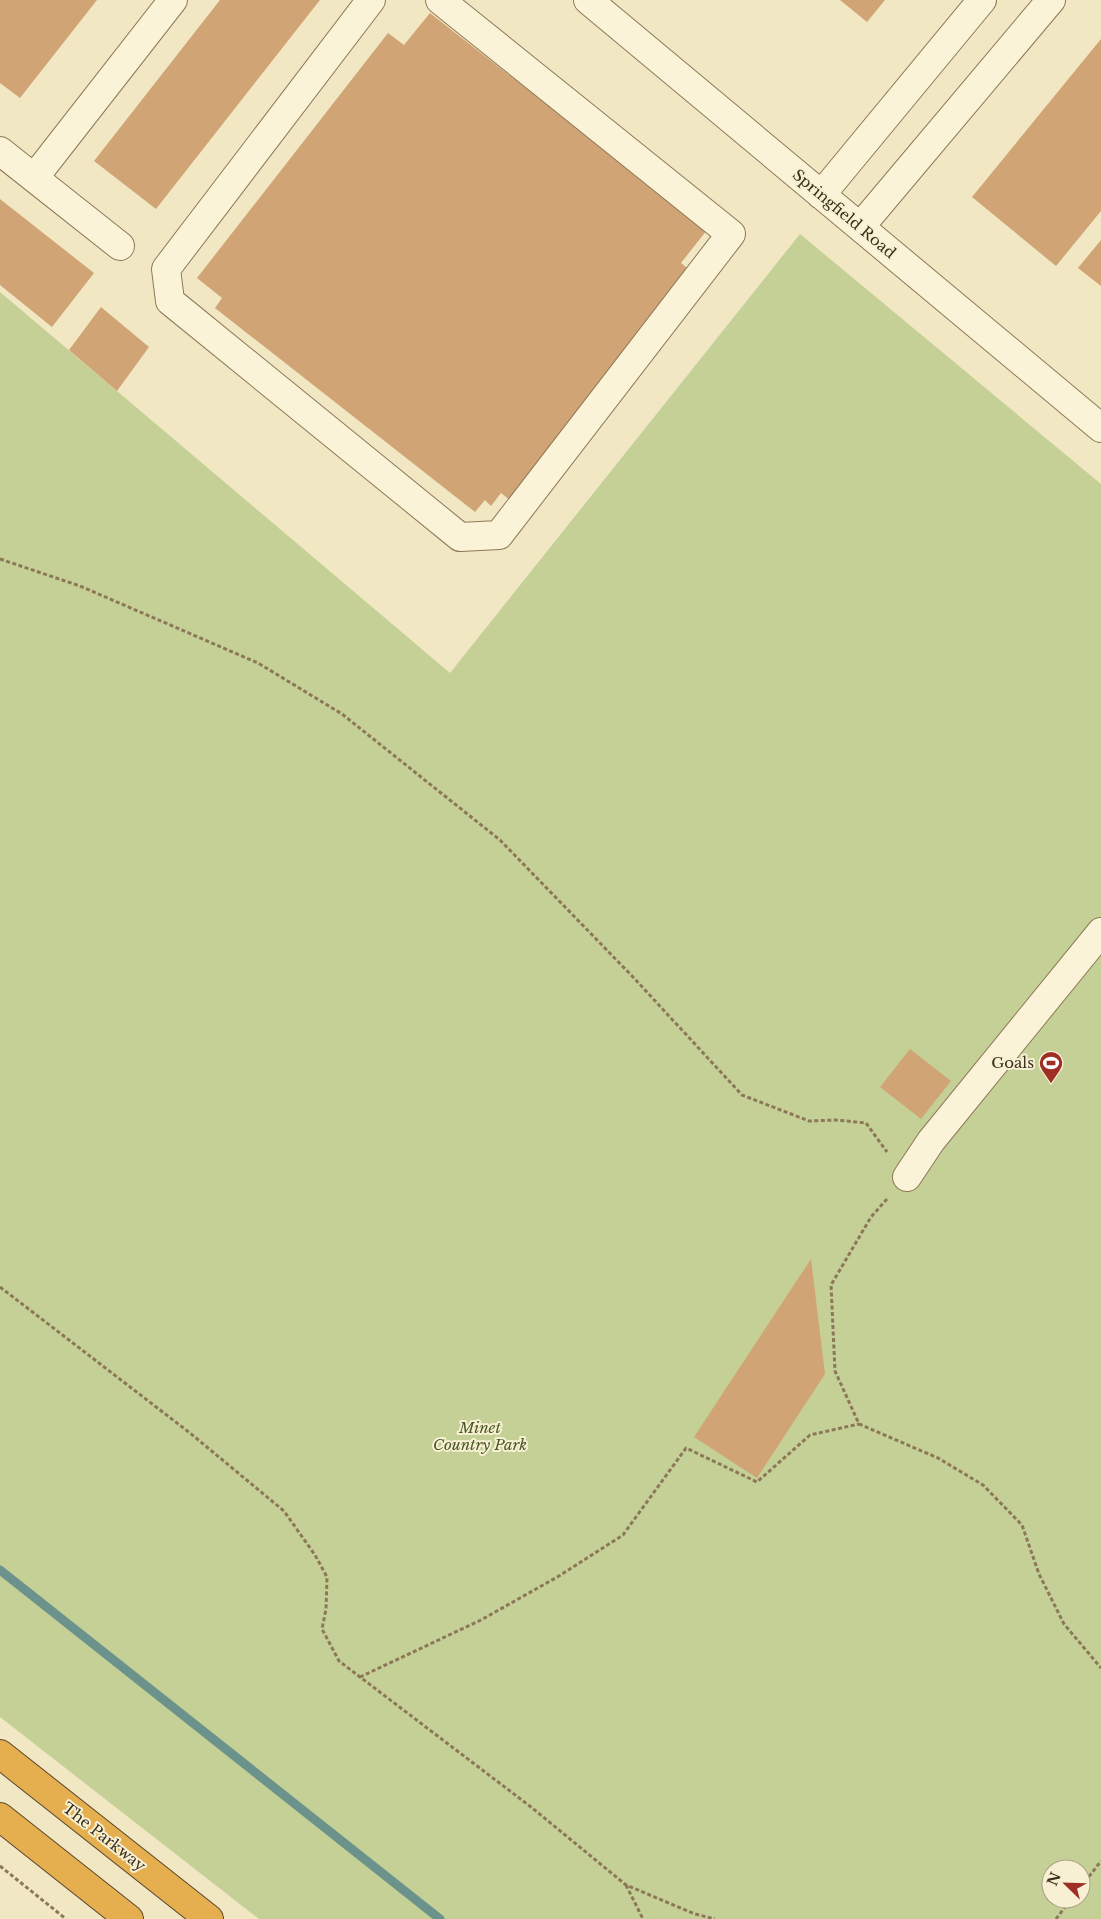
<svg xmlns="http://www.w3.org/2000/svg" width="1101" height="1919" viewBox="0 0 1101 1919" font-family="'Libre Baskerville',serif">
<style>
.green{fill:#c4d096;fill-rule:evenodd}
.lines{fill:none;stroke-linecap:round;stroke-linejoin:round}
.stream{stroke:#6b938c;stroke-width:9}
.building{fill:#d1a476}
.minor-casing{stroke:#8c7858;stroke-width:30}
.highway-casing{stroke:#5a462d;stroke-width:30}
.path{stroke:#8c7858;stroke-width:3;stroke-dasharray:4 2.5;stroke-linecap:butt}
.minor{stroke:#fbf3d7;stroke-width:28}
.highway{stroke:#e5af4f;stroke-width:28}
.labels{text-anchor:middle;stroke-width:4;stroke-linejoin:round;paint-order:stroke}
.street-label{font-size:15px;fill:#3b2e1d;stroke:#f8f0d3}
.poi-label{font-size:15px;fill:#3b2e1d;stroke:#f8f0d3;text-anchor:end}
.park-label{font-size:15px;font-style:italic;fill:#475923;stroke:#f8f0d3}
</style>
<rect width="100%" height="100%" fill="#f1e7c3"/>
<path class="green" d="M 800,234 L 1101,484 L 1101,1919 L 259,1919 L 0,1717 L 0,292 L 450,673 ZM 1051,1869 L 1081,1869 L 1081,1899 L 1051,1899 Z"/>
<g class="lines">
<path class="stream" d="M 0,1570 L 440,1919"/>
</g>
<path class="building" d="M 0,0 L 97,0 L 20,98 L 0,83 Z
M 220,0 L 320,0 L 156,209 L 94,161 Z
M 840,0 L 885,0 L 867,22 Z
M 430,13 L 707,230 L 681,263 L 691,271 L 511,501 L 501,493 L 491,506 L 485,500 L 475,512 L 215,308 L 222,298 L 197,278 L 388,33 L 404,45 Z
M 1101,39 L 1101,211 L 1056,266 L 972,197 Z
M 0,199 L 94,273 L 52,327 L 0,285 Z
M 1101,240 L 1101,286 L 1078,268 Z
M 101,307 L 149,347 L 117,391 L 69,350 Z
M 910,1049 L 951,1081 L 921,1119 L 880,1087 Z
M 811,1259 L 825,1374 L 757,1478 L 694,1437 Z"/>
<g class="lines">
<g class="minor-casing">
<path id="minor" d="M 371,0 L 166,269 L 170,301 L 460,537 L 499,535 L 731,234 L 440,0
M 588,0 L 1101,428
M 0,151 L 120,246
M 34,178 L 173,0
M 821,195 L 982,0
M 860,227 L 1051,0
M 907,1177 L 931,1141 L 1101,932"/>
</g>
<g class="highway-casing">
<path id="highway" d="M 0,1754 L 209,1919
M 0,1817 L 129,1919"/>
</g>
<path class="path" d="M 0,559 L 80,586 L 258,663 L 342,714 L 500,840 L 633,977 L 742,1095 L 809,1121 L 836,1120 L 866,1123 L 887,1152
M 887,1199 L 871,1217 L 831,1285 L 835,1371 L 859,1424 L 938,1458 L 983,1485 L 1022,1525 L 1039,1574 L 1064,1624 L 1101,1668
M 0,1287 L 190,1433 L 284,1511 L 315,1555 L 327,1577 L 326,1609 L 322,1629 L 339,1661 L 531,1807 L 626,1885 L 695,1914 L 715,1919
M 360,1677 L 481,1620 L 559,1576 L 623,1535 L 686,1448 L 757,1482 L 810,1435 L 859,1424
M 0,1866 L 66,1919
M 626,1885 L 643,1919
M 1081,1887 L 1101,1861
M 1056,1919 L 1071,1899"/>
<use href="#minor" class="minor"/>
<use href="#highway" class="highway"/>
</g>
<defs>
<g id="stadium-pin" transform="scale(1.25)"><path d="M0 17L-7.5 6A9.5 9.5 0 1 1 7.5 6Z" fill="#9f2e24" stroke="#f8f0d3"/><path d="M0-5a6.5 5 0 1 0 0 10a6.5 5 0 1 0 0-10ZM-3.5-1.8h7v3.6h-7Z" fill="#fff"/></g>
</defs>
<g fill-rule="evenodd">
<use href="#stadium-pin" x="1051" y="1063"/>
</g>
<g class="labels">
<g class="street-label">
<text transform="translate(844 214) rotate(40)" y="5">Springfield Road</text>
<text transform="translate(104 1837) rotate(38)" y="5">The Parkway</text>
</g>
<g class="poi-label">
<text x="1034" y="1068">Goals</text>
</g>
<g class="park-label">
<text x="480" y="1433">Minet<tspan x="480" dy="17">Country Park</tspan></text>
</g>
</g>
<g transform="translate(1066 1884) rotate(293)"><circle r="24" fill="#f8f0d3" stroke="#aca28a"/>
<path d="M0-4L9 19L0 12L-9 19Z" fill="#9f2e24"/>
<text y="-8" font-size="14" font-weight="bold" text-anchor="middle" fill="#3b2e1d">N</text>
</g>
</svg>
